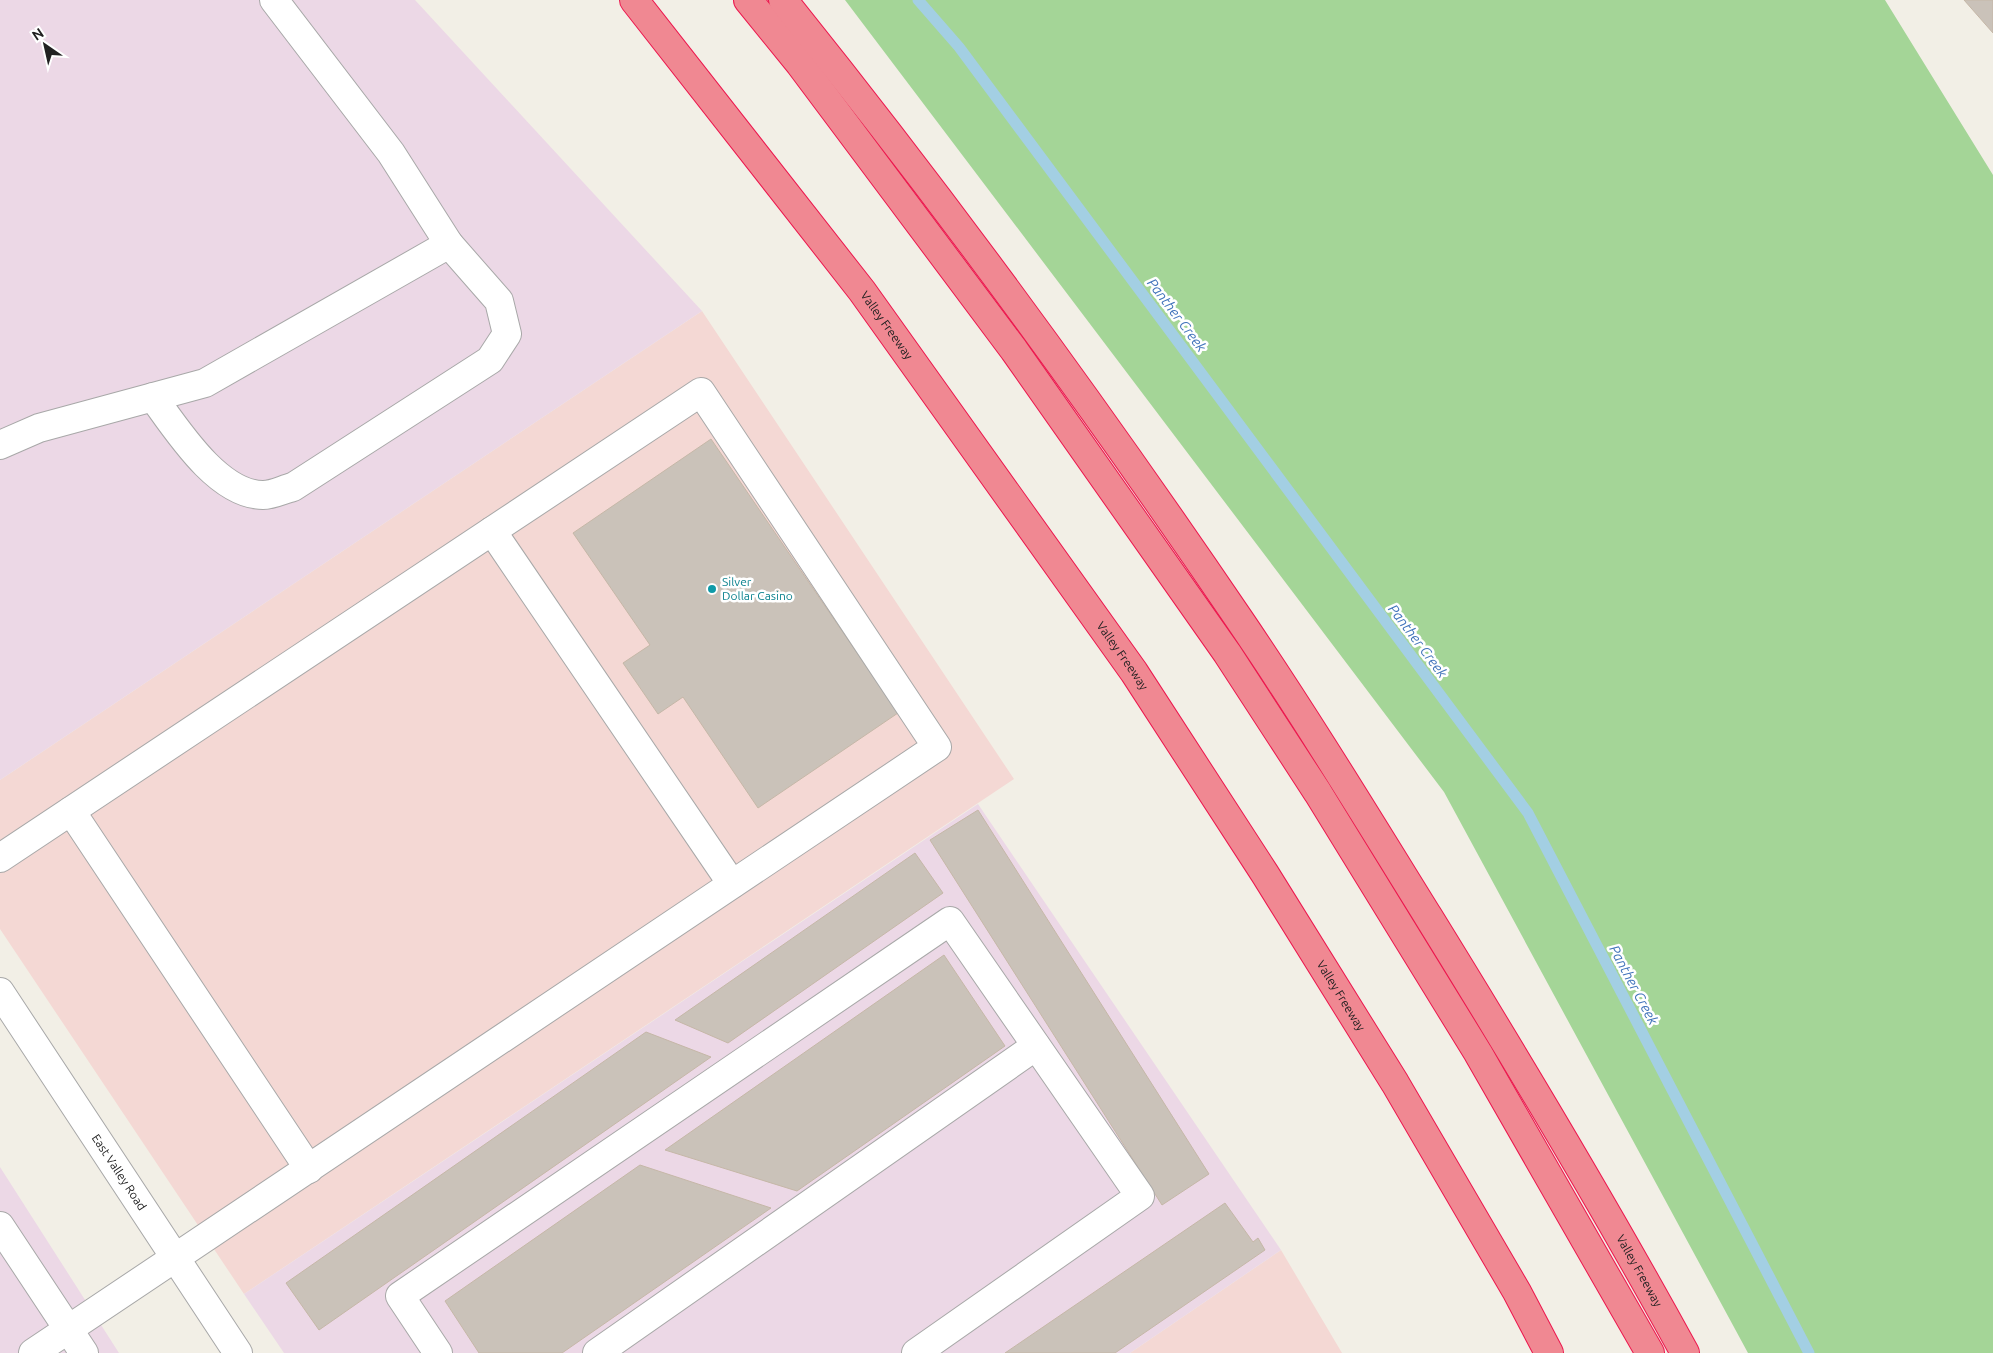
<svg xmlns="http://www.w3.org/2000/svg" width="1993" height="1353" viewBox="0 0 1993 1353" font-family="Ubuntu,sans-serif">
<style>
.commercial{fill:#f4d8d4}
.industrial{fill:#ecd8e6}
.forest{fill:#a4d597}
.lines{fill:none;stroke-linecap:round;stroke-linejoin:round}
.stream{stroke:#a3cfe3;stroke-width:11}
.building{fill:#cac2b9;stroke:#c5b7a7}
.minor-casing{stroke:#a8a8a8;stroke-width:30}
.highway-casing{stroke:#ec174e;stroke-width:30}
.minor{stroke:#fff;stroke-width:28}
.highway{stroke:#f08892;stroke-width:28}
.culture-dot{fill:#0f9aa8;stroke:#fff;stroke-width:2}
.labels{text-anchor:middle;stroke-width:5;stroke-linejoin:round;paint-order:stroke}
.street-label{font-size:12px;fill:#212121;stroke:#fff}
.culture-label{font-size:12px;fill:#0d838f;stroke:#fff;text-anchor:start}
.water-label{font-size:14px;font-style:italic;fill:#4274bb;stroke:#fff}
</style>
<rect width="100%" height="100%" fill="#f2efe6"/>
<path class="commercial" d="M 702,311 L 1014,779 L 244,1294 L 0,929 L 0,780 Z
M 1281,1250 L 1342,1353 L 1130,1353 Z"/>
<path class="industrial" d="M 0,0 L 415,0 L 702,311 L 0,780 Z
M 978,804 L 1281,1250 L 1130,1353 L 284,1353 L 244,1294 Z
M 0,1167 L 119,1353 L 0,1353 Z"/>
<path class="forest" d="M 845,0 L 1885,0 L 1993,175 L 1993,1353 L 1748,1353 L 1444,792 Z"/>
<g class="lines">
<path class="stream" d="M 918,0 L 959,47 L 1528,813 L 1809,1353"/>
</g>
<path class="building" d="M 1964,0 L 1993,0 L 1993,33 Z
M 711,439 L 898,713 L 758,808 L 683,697 L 658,714 L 623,663 L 650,645 L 573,533 Z
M 978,810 L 1209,1174 L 1162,1205 L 930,840 Z
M 915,853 L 943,893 L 728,1043 L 675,1020 Z
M 944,955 L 1005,1046 L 797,1191 L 665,1150 Z
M 646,1032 L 711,1057 L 319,1330 L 286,1283 Z
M 640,1165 L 771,1208 L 562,1353 L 479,1353 L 445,1301 Z
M 1225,1203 L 1253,1242 L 1258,1238 L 1265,1250 L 1115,1353 L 1005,1353 Z"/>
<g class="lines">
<g class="minor-casing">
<g id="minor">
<path d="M 153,397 C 177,430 218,495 263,495 C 273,495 284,489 293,487 L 490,360 L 507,334 L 499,301 L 449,244 L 391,153 L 274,0"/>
<path d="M 0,445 L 39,428 L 205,383 L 449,244"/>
<path d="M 492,531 L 732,884"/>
<path d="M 71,811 L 309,1169"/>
<path d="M 0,858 L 701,392 L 937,747 L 33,1353"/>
<path id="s1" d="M 0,992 L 238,1353"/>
<path d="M 0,1226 L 84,1353"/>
<path d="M 438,1353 L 400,1296 L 950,921 L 1140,1196 L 916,1353"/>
<path d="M 597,1353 L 1036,1046"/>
</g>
</g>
<g class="highway-casing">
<g id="highway">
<path id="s2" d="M 634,0 L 862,291 L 1134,672 L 1265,874 L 1395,1083 L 1517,1292 L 1549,1353"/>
<path d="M 748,0 L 800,64 L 1014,350 L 1227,653 L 1318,793 L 1478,1053 L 1650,1353"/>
<path id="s3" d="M 783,0 C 944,200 1095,407 1239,619 C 1305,716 1366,816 1428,916 C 1517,1060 1604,1205 1685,1353"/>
</g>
</g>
<use href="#minor" class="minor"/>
<use href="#highway" class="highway"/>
</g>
<circle class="culture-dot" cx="712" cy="589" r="5"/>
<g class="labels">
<g class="street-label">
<text dy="4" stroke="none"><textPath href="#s2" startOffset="412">Valley Freeway</textPath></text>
<text dy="4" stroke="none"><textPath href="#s2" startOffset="818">Valley Freeway</textPath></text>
<text dy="4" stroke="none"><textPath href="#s2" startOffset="1222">Valley Freeway</textPath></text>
<text dy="4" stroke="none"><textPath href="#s1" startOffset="216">East Valley Road</textPath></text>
<text dy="4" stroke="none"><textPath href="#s3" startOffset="1534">Valley Freeway</textPath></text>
</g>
<g class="culture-label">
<text x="722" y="586">Silver<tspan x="722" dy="14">Dollar Casino</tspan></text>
</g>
<g class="water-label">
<text transform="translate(1177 315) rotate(53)" y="5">Panther Creek</text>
<text transform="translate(1418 641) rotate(53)" y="5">Panther Creek</text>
<text transform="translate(1634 985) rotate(62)" y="5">Panther Creek</text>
</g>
</g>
<g transform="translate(45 45) rotate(326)" stroke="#ffffff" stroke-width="4" paint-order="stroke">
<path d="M0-4L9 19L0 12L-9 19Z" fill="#212121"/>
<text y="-8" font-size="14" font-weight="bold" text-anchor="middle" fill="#212121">N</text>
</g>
</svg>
